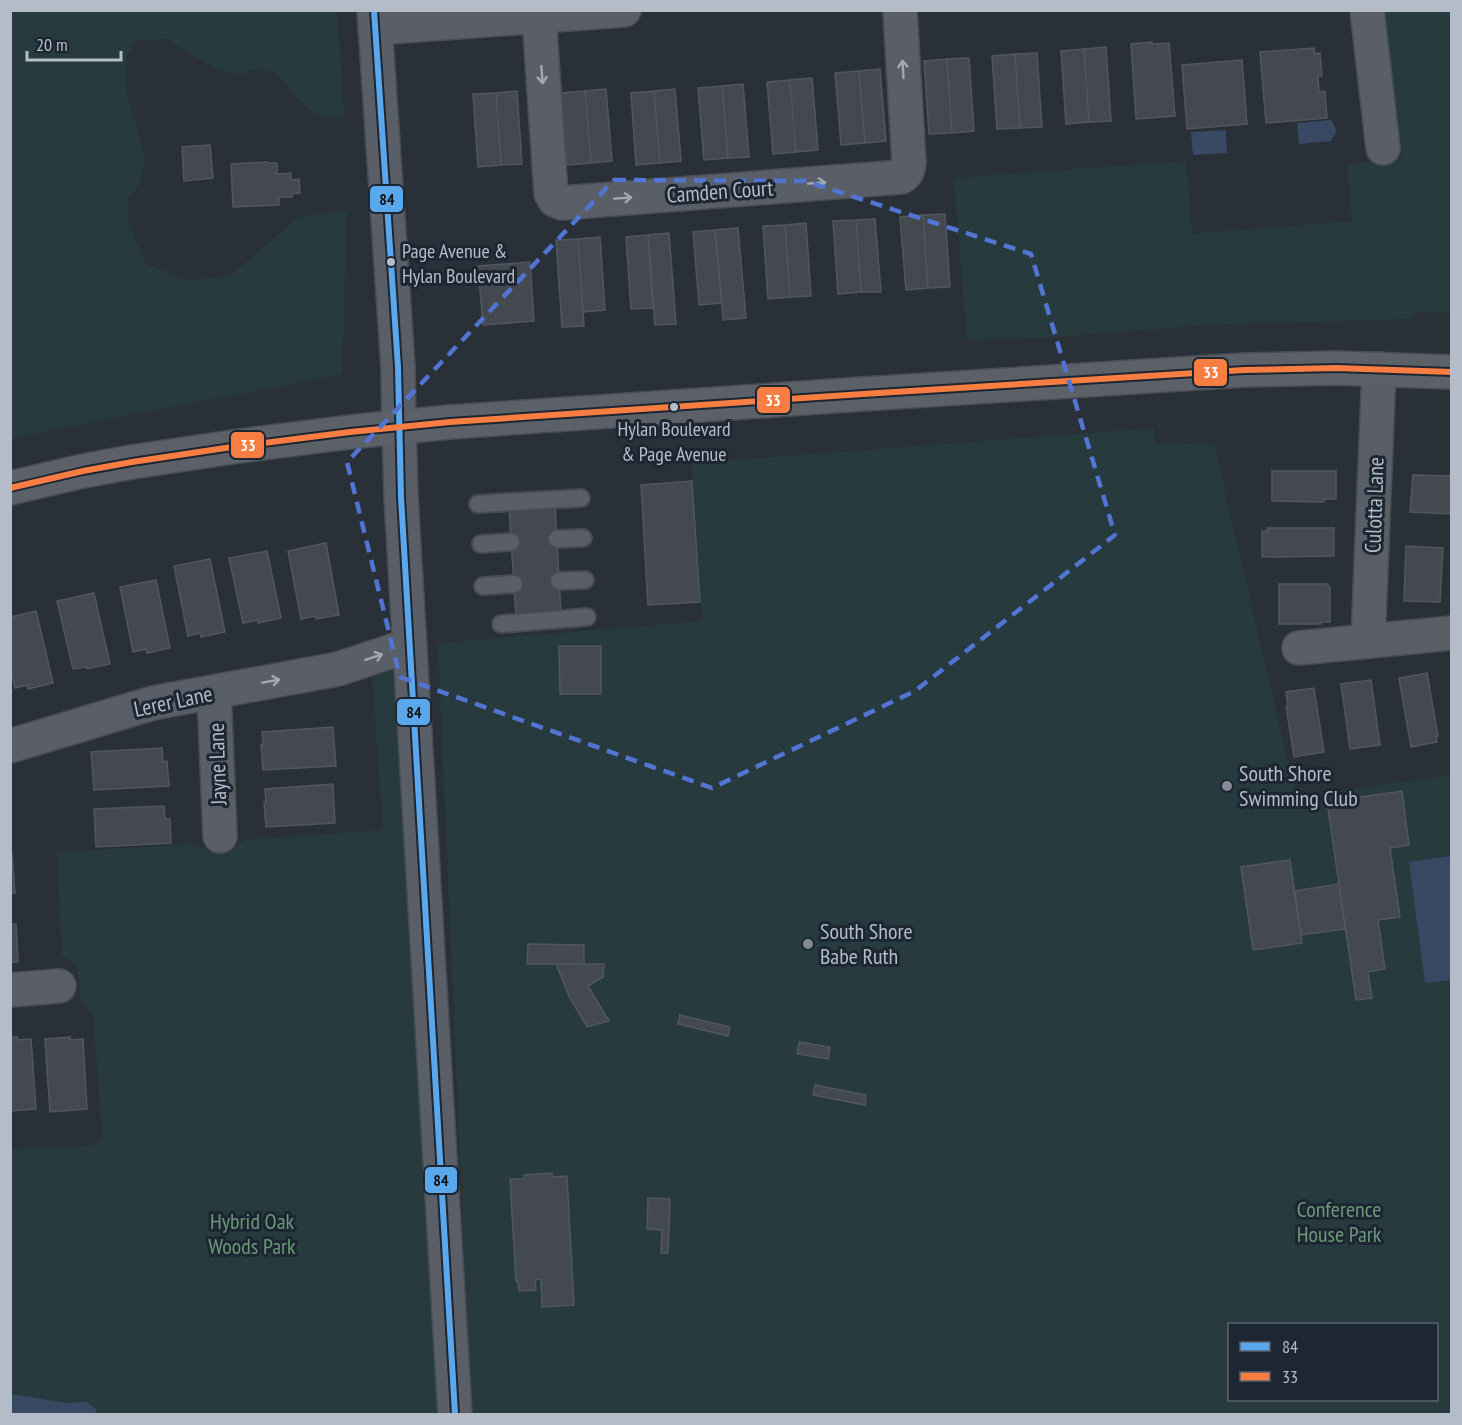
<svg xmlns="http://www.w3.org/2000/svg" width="1462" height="1425" viewBox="0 0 1462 1425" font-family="'PT Sans Narrow',sans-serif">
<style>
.green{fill:#273a3e;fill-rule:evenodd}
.water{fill:#384963}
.building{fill:#444950;stroke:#52575f;stroke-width:1.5}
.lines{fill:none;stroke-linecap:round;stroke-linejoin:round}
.service-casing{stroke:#484c53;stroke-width:20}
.minor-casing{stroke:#484c53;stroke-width:36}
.tertiary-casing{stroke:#484c53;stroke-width:36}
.primary-casing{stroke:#484c55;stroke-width:36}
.service{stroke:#5a5e66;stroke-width:16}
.minor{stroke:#5a5e66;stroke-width:33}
.tertiary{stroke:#5a5e66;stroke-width:33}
.primary{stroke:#5c6168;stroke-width:33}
.bus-1-casing{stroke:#1d2633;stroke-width:10}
.bus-2-casing{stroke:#1d2633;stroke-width:10}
.bus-1{stroke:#5aa8eb;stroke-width:6}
.bus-2{stroke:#f77d43;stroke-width:6}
.oneway{stroke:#a2a9b5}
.marked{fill:none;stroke:#5274d3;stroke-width:4.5;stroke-dasharray:12 8;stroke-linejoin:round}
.bus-dot{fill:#b4bcc9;stroke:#1d2633;stroke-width:2}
.poi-dot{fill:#848b96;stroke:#1d2633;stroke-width:2}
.labels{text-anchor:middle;stroke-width:6;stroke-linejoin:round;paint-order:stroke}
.bus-label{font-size:20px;fill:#b4bcc9;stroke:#1d2633;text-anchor:start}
.street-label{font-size:22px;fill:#b4bcc9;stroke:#1d2633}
.poi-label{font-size:22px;fill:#b4bcc9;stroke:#1d2633;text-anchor:start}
.park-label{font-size:22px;fill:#6b9a76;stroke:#1d2633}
.line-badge{stroke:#1d2633;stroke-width:2}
.badge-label{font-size:16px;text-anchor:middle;font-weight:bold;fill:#fff}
.pale-badge-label{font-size:16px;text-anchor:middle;font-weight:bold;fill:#111}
</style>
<rect width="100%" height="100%" fill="#2a3038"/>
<path class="green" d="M 10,11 L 337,11 L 344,118 L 315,115 L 292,93 L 276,72 L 252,70 L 238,75 L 216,69 L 166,39 L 135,40 L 126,59 L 127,95 L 145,156 L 140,183 L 129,198 L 127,219 L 146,264 L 190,281 L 231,275 L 270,242 L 296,218 L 347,210 L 342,374 L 11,438 Z
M 1384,11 L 1451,11 L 1451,313 L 1422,311 L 1409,319 L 1208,325 L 1042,338 L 967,340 L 954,178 L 1186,161 L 1192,234 L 1352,221 L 1347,164 L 1402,158 Z
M 1154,428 L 1155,443 L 1214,444 L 1296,797 L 1451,775 L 1451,1414 L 471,1414 L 438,643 L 702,621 L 692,463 ZM 1230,1324 L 1436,1324 L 1436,1400 L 1230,1400 Z
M 401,661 L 444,1414 L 11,1414 L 10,1149 L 88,1146 L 99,1142 L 102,1134 L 93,1015 L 80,1000 L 77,965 L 62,956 L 57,852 L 195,844 C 218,858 223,856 244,840 L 383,830 L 372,674 Z"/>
<path class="water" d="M 1331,120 C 1334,127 1340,131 1332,138 L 1332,141 L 1299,144 L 1297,123 Z
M 1226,130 L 1227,153 L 1193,155 L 1191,132 Z
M 1451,856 L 1451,980 L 1425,983 L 1409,862 Z
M 11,1394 L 67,1403 L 87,1402 L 97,1410 L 95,1414 L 11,1414 Z"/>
<path class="building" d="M 1152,42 L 1152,44 L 1169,43 L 1175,116 L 1136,119 L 1131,44 Z
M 1106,47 L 1111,121 L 1089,122 L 1084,49 Z
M 1314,48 L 1315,54 L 1320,53 L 1322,76 L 1318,76 L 1319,92 L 1325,91 L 1327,118 L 1266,123 L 1260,52 Z
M 1084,49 L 1089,122 L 1066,124 L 1061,51 Z
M 1037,53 L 1042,127 L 1020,128 L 1015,54 Z
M 1015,54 L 1020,128 L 997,129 L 992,56 Z
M 969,58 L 974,131 L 952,133 L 947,59 Z
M 947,59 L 952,133 L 929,134 L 924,61 Z
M 1242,60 L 1247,124 L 1187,129 L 1182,65 Z
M 880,69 L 886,141 L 865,143 L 859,71 Z
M 859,71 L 865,143 L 841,145 L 835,73 Z
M 812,78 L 818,150 L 796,152 L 790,80 Z
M 790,80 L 796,152 L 773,154 L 767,82 Z
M 743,84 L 749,157 L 728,158 L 722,86 Z
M 722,86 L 728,158 L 704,160 L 698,88 Z
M 606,89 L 612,161 L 591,163 L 585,91 Z
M 675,89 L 681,161 L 660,163 L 654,91 Z
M 517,91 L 522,164 L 501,165 L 496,93 Z
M 585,91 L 591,163 L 567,165 L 561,93 Z
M 654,91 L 660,163 L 636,165 L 631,93 Z
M 496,93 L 501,165 L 478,167 L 473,94 Z
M 210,145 L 213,178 L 184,181 L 182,147 Z
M 267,162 L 267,163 L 277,163 L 277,174 L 291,173 L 291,180 L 299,179 L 300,193 L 292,194 L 292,197 L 279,197 L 279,205 L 233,207 L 231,164 Z
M 945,214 L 950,287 L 928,288 L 923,215 Z
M 923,215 L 928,288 L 906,290 L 900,217 Z
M 875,219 L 881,292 L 861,292 L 856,220 Z
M 856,220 L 861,292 L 838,294 L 833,221 Z
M 806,223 L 811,296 L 790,297 L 785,225 Z
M 785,225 L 790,297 L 768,299 L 763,226 Z
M 738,228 L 746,318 L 723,320 L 715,230 Z
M 715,230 L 722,303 L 699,305 L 693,232 Z
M 669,233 L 676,324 L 655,325 L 648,235 Z
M 648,235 L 653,308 L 631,309 L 626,237 Z
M 600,237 L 605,310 L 583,312 L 578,239 Z
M 578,239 L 584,326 L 562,327 L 556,240 Z
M 530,262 L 534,321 L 483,325 L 478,266 Z
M 1272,471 L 1336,471 L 1336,499 L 1324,499 L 1324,502 L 1272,501 Z
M 1413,475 L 1452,476 L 1452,514 L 1410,512 Z
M 692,481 L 700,602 L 648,605 L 641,485 Z
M 555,504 L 561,616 L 516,618 L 509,506 Z
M 1267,528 L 1334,528 L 1334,556 L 1262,557 L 1262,531 L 1268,531 Z
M 326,543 L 339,615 L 316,619 L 315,616 L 301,619 L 288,551 Z
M 1406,546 L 1443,548 L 1440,602 L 1404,601 Z
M 267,551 L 281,618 L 258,623 L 258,620 L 243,623 L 229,558 Z
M 210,559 L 225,632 L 201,637 L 200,633 L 188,636 L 174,566 Z
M 156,580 L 170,648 L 147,653 L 146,649 L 133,652 L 120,587 Z
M 1279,584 L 1328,584 L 1328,587 L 1330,587 L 1330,622 L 1321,622 L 1321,624 L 1279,624 Z
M 94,593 L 110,664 L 87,669 L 86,667 L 73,669 L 57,601 Z
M 36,611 L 53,683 L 28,689 L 27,685 L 15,688 L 10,667 L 10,617 Z
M 559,646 L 601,646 L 601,694 L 560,694 Z
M 1427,673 L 1438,736 L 1436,737 L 1437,742 L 1411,747 L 1399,678 Z
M 1371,680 L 1380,745 L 1350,749 L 1341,684 Z
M 1314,688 L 1324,752 L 1294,757 L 1286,706 L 1288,706 L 1286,692 Z
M 333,727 L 336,766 L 263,770 L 261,745 L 263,745 L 262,732 Z
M 162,748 L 163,762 L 167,761 L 169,786 L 94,790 L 91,752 Z
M 333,784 L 335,823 L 266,827 L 264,802 L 266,802 L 265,789 Z
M 1402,791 L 1409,845 L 1390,848 L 1400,917 L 1378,920 L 1385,969 L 1368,972 L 1372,998 L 1356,1000 L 1327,802 Z
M 164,806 L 165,819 L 170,819 L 171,843 L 96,847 L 94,809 Z
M 12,854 L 15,893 L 10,893 L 10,855 Z
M 1290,860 L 1302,943 L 1253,950 L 1241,867 Z
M 1339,884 L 1345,929 L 1301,935 L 1294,891 Z
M 16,924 L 18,962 L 10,962 L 10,925 Z
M 528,944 L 584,945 L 584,964 L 527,964 Z
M 556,964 L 604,964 L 603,977 L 588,986 L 609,1021 L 587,1027 L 570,998 Z
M 680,1015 L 730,1027 L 728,1036 L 678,1024 Z
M 10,1037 L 17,1037 L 18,1040 L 31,1039 L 36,1109 L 10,1111 Z
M 70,1037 L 70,1040 L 83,1039 L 87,1109 L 50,1112 L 45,1039 Z
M 799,1042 L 830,1047 L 828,1059 L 797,1054 Z
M 815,1085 L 866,1095 L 865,1105 L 813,1095 Z
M 552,1173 L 552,1177 L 567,1176 L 574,1305 L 542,1307 L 541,1279 L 535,1280 L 536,1290 L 519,1291 L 518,1281 L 516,1281 L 510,1179 L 524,1179 L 524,1175 Z
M 648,1198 L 670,1199 L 668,1253 L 661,1253 L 662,1230 L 647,1229 Z"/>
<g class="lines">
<g class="service-casing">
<path id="service" d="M 478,504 L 581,498
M 557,539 L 583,538
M 481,544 L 511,542
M 559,581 L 585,580
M 483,586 L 514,584
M 501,624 L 587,617"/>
</g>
<g class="minor-casing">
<path id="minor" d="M 1367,10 L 1383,148
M 539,16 L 551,193 L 555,200 L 562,203 L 901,177 C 907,174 908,170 909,163 L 900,10
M 375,28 L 624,10
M 399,427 L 401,497 L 455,1414
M 1368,641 L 1379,369
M 1299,648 L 1452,633
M 214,692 L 220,836
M 10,746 L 153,703 L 338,669 L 410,645
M 10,990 L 59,986"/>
</g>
<g class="tertiary-casing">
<path id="tertiary" d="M 374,10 L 398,367 L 399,427"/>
</g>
<g class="primary-casing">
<path id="primary" d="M 10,488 L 83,471 L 132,462 L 232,447 L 350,432 L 450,422 L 863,394 L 1244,370 L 1336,368 L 1452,372"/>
</g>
<use href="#service" class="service"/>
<use href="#minor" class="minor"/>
<use href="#tertiary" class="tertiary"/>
<use href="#primary" class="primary"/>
<g class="bus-1-casing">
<path id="bus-1" d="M 374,10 L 398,367 L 401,497 L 455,1414"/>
</g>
<g class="bus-2-casing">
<path id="bus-2" d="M 10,488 L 83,471 L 132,462 L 232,447 L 350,432 L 450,422 L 863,394 L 1244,370 L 1336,368 L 1452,372"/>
</g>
<use href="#bus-1" class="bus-1"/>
<use href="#bus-2" class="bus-2"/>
</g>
<defs><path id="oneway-shaft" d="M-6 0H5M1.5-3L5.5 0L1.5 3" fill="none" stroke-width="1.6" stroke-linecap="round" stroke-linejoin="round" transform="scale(1.5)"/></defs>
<g class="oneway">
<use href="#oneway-shaft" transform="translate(903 69) rotate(-93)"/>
<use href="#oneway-shaft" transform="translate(542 75) rotate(86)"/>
<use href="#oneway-shaft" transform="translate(817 183) rotate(-4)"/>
<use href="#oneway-shaft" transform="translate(623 198) rotate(-4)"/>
<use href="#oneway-shaft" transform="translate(374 657) rotate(-18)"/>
<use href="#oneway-shaft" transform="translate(271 681) rotate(-10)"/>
</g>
<path class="marked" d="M 614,180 L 805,181 L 1031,254 L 1115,535 L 915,691 L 712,788 L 400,677 L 347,462 Z"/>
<g class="bus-dot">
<circle cx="391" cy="262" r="5"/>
<circle cx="674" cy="407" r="5"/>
</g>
<g class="poi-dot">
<circle cx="1227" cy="786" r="6"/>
<circle cx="808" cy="944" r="6"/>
</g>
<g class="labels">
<g class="bus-label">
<text x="402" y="258">Page Avenue &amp;<tspan x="402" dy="25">Hylan Boulevard</tspan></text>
<text x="674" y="436" text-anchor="middle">Hylan Boulevard<tspan x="674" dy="25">&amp; Page Avenue</tspan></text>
</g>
<g class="street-label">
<text transform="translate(720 191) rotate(-4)" y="8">Camden Court</text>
<text transform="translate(1374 505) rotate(-88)" y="8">Culotta Lane</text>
<text transform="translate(173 701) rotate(-12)" y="8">Lerer Lane</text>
<text transform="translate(217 764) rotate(-92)" y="8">Jayne Lane</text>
</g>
<g class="poi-label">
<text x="1239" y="781">South Shore<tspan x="1239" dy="25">Swimming Club</tspan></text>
<text x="820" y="939">South Shore<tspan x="820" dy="25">Babe Ruth</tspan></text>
</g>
<g class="park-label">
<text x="1339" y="1217">Conference<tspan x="1339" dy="25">House Park</tspan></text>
<text x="252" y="1229">Hybrid Oak<tspan x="252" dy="25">Woods Park</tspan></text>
</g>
</g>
<g class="line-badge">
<rect x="369" y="185" width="35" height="28" rx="6" fill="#5aa8eb"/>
<rect x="1193" y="358" width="35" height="29" rx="6" fill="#f77d43"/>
<rect x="756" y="386" width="35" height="28" rx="6" fill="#f77d43"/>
<rect x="230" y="431" width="35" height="28" rx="6" fill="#f77d43"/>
<rect x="396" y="698" width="35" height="28" rx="6" fill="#5aa8eb"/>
<rect x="424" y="1166" width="34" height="28" rx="6" fill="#5aa8eb"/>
</g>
<g class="badge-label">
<text x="1211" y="378">33</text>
<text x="773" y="406">33</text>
<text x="248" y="451">33</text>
</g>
<g class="pale-badge-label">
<text x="387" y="205">84</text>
<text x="414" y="718">84</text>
<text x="441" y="1186">84</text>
</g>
<rect width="1462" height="1425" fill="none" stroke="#b4bcc9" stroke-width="24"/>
<rect x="1228" y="1323" width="210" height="78" fill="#1d2633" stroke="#59626f" stroke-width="1.5"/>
<rect x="1240" y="1342" width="30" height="9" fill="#5aa8eb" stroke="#59626f" stroke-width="1.5"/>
<text x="1282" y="1353" font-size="18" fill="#b4bcc9">84</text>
<rect x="1240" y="1372" width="30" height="9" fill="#f77d43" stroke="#59626f" stroke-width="1.5"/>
<text x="1282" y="1383" font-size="18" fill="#b4bcc9">33</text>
<path d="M27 51v9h94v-9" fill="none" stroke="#b4bcc9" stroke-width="3"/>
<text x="36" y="51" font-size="18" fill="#b4bcc9" stroke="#1d2633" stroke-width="4.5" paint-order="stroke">20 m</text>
</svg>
